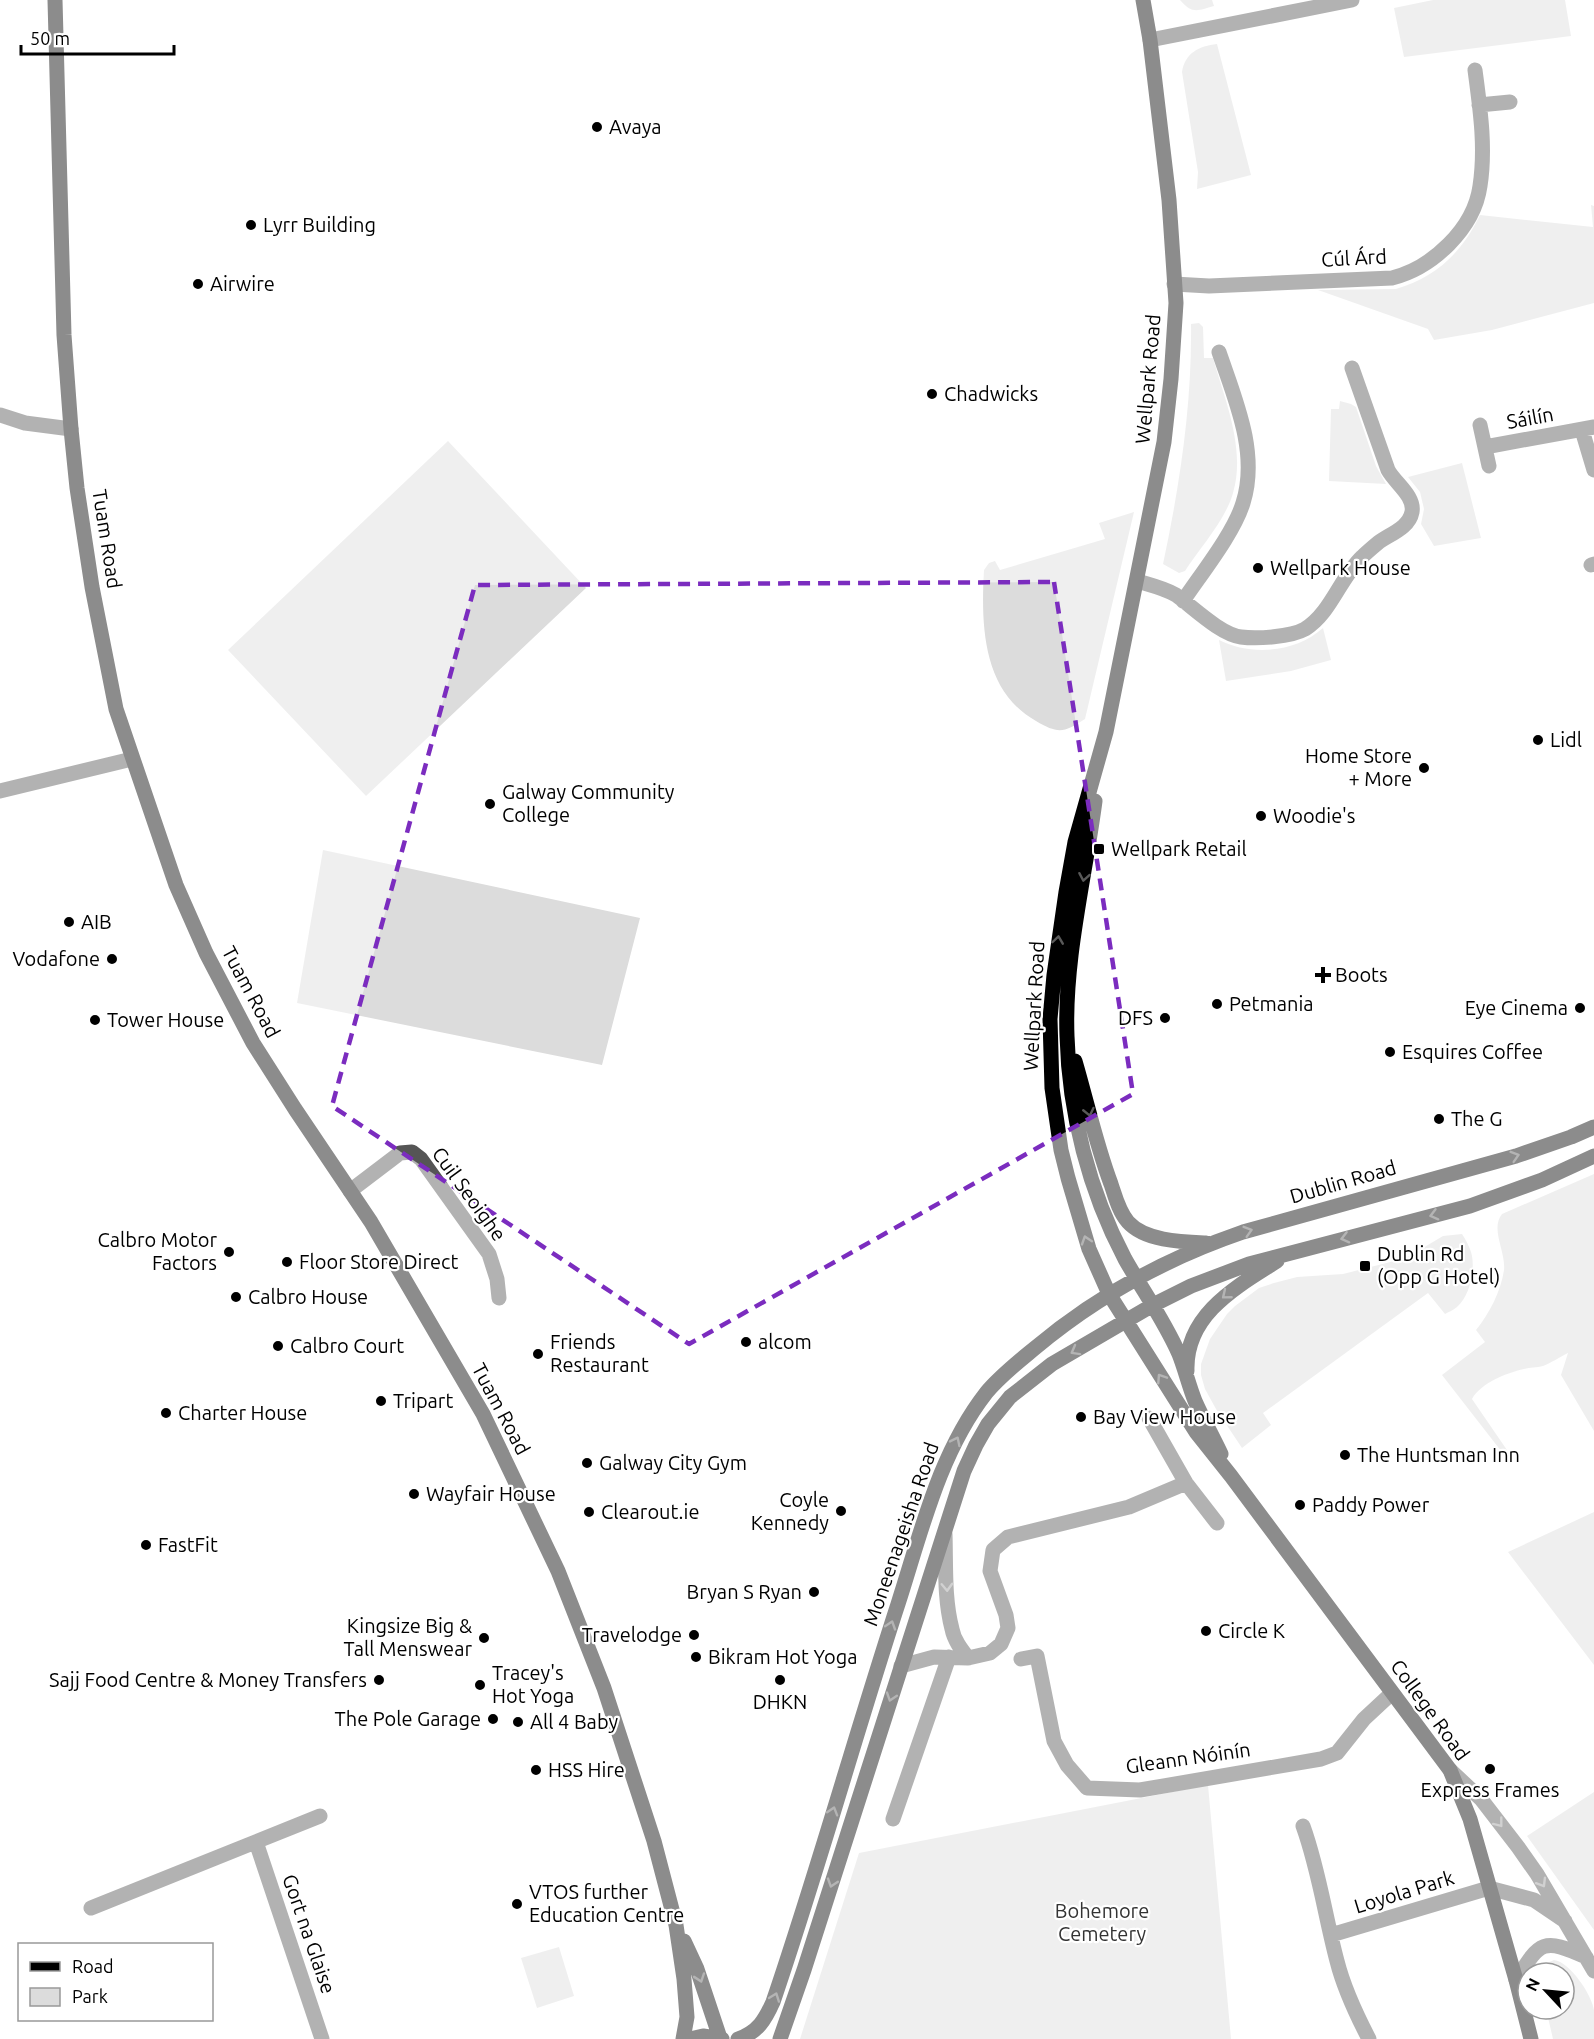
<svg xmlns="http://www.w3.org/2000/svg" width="1594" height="2039" viewBox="0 0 1594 2039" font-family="Ubuntu,sans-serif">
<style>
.green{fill:#dcdcdc}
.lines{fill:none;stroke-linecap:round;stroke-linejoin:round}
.minor{stroke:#555;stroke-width:15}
.major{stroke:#000;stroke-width:15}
.oneway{stroke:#595959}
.oneway2{stroke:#999}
.marked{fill:none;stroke:#7b2cbf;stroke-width:4.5;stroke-dasharray:12 8;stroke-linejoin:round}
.poi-dot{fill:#000;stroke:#fff;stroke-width:2}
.labels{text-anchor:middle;stroke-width:4.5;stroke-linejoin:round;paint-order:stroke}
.poi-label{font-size:20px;fill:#000;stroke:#fff;text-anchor:start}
.street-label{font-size:20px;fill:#000;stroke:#fff}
.park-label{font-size:20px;fill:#333;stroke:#fff}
</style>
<rect width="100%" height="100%" fill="#fff"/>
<path class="green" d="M 1180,0 L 1212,0 L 1214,6 C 1197,11 1192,14 1180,0 Z
M 1433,0 L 1565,0 L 1571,36 L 1404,57 L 1394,8 Z
M 1217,44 L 1251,175 L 1197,189 L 1198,172 L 1182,72 C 1185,53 1199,46 1217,44 Z
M 1591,205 L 1594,206 L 1594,303 L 1492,330 L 1434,340 L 1428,329 L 1318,290 L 1396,289 C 1437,277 1462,252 1480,215 L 1593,227 Z
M 1199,323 L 1203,327 L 1204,358 L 1213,358 C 1225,400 1246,449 1233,493 C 1226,519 1200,548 1185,571 L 1179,573 L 1163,564 C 1180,484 1192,405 1191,324 Z
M 1340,401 L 1351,404 L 1356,407 L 1376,466 L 1386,484 L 1329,481 L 1331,409 L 1339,409 Z
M 448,441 L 586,588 L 366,796 L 228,650 Z
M 1462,463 L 1481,538 L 1434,546 L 1421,524 L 1424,509 L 1420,492 L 1408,477 Z
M 1134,512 L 1085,719 C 1064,733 1058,734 1036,721 C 982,691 981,624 984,570 L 989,563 L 995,561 L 1000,570 L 1105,539 L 1099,523 Z
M 1323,628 L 1331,660 L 1291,671 L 1226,681 L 1219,640 C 1251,656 1295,653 1323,628 Z
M 323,850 L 640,918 L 602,1065 L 297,1003 Z
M 1594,1174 L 1594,1431 L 1561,1375 L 1568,1353 C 1560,1357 1551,1363 1543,1366 C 1537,1368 1530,1367 1524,1369 C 1506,1373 1481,1383 1472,1399 L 1509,1453 L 1505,1456 L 1442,1375 L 1485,1342 L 1476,1330 C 1489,1314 1501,1291 1504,1270 C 1506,1252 1490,1229 1502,1214 Z
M 1462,1234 C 1466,1240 1469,1246 1471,1252 C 1476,1268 1470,1296 1457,1307 C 1454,1310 1448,1312 1445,1314 L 1428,1293 L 1263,1413 L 1271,1425 L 1242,1448 L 1216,1409 L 1205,1389 L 1201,1375 L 1201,1364 L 1210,1339 L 1227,1314 L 1235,1306 L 1259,1288 L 1274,1283 L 1297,1277 L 1343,1274 L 1406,1258 L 1443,1236 Z
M 1594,1512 L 1594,1665 L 1508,1552 Z
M 1208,1785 L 1231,2039 L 800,2039 L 859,1853 Z
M 1594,1792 L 1594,1930 L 1527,1836 Z
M 559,1947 L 574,1996 L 537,2008 L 521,1958 Z
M 1554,1960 C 1570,1962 1592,1995 1594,2010 C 1594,2019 1594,2030 1594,2039 L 1553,2039 L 1546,2009 L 1564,2009 L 1564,1973 L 1539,1973 L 1542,1965 Z"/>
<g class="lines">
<path class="minor" d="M 1150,40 L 1352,0
M 1479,105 L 1510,102
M 1174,284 L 1209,286 L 1392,278 C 1432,268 1474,229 1480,186 C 1486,147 1480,108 1475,70
M 0,415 L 25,423 L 71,429
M 1480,425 L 1489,466
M 1582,430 L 1594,470
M 1485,447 L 1594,427
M 1591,565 L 1594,564
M 1137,581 C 1150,585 1164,588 1176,595 C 1194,608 1220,634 1241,637 C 1257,639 1291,637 1305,629 C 1331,613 1340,578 1362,557 C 1367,552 1373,547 1379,542 C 1390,534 1409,528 1412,512 C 1415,496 1395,483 1388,470 L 1352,368
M 1183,601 C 1201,574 1234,533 1243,503 C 1259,453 1235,399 1219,352
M 0,791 L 132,759
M 350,1191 L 400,1153 L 412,1152 L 421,1159 L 489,1254 L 497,1279 L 499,1298
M 1149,1418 L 1186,1483 L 1217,1523
M 945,1534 C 946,1565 944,1599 952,1629 C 954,1640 961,1649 968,1658
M 1021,1659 L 1037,1656 L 1054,1741 L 1067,1765 L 1087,1788 L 1140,1790 L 1321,1759 L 1337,1753 L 1364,1719 L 1392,1693
M 901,1666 L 934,1657 L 968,1658 L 990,1653 L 1001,1644 L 1008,1628 L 1006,1615 L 990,1571 L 993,1550 L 1008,1537 L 1129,1507 L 1186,1483
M 1450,1770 L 1481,1799 L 1518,1847 L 1537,1874 L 1594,1971
M 893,1819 L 949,1657
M 1303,1826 C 1319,1870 1325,1916 1337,1961 C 1344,1989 1356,2014 1369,2039
M 256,1842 L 322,2039
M 91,1908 L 320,1816
M 1331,1935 L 1489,1888 L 1534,1900 L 1565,1921
M 1516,1980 C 1540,1942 1542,1937 1586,1957"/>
<path class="major" d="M 55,0 L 64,335 L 71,429 L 77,488 L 92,587 L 116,709 L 176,885 L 206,953 L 253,1043 L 295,1109 L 371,1222 L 483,1414 L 558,1571 L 604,1688 L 654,1841 L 676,1925 L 684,1979 L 687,2017 L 683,2039
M 1143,0 L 1150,40 L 1169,200 L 1176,303 L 1171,379 L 1164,442 L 1106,732 L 1075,842 L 1066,892 L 1054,975 L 1050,1019 L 1052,1088 L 1061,1150 L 1068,1178 L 1089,1249 L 1109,1294 L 1196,1432 L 1231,1476 L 1450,1770 L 1470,1819 L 1516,1980 L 1531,2039
M 1095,801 C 1085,878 1064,959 1067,1036 C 1069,1113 1089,1191 1125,1259 C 1143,1291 1164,1320 1179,1354 C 1185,1369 1189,1386 1195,1401 C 1203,1419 1213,1437 1221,1454
M 1075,1061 C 1087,1102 1096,1144 1111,1184 C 1115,1196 1119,1212 1128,1222 C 1145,1241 1182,1242 1206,1243
M 1187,1371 C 1185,1315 1236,1287 1277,1261
M 684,1941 L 697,1969 L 720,2038
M 690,2039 L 703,2036 L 722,2039
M 738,2039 C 758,2032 765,2020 773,2002 C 818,1870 855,1736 898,1604 C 921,1533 939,1453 986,1393 C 1000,1376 1018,1362 1035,1348 C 1097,1296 1167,1258 1243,1232 L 1516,1156 L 1571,1137 L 1594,1127
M 780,2039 L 804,1970 L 964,1471 L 976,1445 L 988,1424 L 1010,1397 L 1052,1364 L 1153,1305 L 1191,1286 L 1249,1264 L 1470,1206 L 1542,1180 L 1594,1156"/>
</g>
<defs><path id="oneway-chevron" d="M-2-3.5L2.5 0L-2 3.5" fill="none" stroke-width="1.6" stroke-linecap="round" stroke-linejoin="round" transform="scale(1.5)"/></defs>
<g class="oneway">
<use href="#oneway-chevron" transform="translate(1084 877) rotate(100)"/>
<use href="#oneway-chevron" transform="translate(1058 940) rotate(-82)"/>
<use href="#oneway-chevron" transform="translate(1089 1112) rotate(77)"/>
<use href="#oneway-chevron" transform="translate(1515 1156) rotate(-17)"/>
<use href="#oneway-chevron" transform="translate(1434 1215) rotate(165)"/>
<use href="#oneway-chevron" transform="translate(1248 1231) rotate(-17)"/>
<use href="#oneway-chevron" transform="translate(1345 1238) rotate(166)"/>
<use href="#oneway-chevron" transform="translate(1086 1240) rotate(-108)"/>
<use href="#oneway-chevron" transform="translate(1226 1295) rotate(141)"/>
<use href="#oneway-chevron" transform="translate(1075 1351) rotate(151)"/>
<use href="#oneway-chevron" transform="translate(1161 1378) rotate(-123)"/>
<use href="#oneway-chevron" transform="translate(956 1441) rotate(-64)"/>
<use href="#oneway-chevron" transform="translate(891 1625) rotate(-72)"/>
<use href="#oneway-chevron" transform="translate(891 1697) rotate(108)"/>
<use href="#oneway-chevron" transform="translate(833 1811) rotate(-73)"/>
<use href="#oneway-chevron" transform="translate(832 1883) rotate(108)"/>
<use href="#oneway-chevron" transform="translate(700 1978) rotate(71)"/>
<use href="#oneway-chevron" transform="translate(775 1997) rotate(-70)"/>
</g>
<g class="oneway2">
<use href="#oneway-chevron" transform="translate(947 1587) rotate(88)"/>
<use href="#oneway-chevron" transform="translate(1499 1823) rotate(52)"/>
<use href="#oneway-chevron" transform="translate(1542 1883) rotate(59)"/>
</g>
<path d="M0 0H1594V2039H0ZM 1054,582 L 1133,1094 L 689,1344 L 332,1106 L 475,585 Z" fill="#fff" fill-opacity=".55" fill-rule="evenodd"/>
<path class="marked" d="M 1054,582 L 1133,1094 L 689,1344 L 332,1106 L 475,585 Z"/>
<g class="poi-dot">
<circle cx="597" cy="127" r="6"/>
<circle cx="251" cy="225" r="6"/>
<circle cx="198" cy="284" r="6"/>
<circle cx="932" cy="394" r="6"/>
<circle cx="1258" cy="568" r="6"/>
<circle cx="1538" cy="740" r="6"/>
<circle cx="1424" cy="768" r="6"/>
<circle cx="490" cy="804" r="6"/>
<circle cx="1261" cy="816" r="6"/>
<rect x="1093" y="843" width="12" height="12" rx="3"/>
<circle cx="69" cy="922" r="6"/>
<circle cx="112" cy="959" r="6"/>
<path d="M1320 966h6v6h6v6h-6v6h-6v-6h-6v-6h6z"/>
<circle cx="1217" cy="1004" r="6"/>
<circle cx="1580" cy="1008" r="6"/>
<circle cx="1165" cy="1018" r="6"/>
<circle cx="95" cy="1020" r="6"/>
<circle cx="1390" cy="1052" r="6"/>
<circle cx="1439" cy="1119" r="6"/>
<circle cx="229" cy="1252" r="6"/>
<circle cx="287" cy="1262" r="6"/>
<rect x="1359" y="1260" width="12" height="12" rx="3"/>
<circle cx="236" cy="1297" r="6"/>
<circle cx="746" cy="1342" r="6"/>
<circle cx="278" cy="1346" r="6"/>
<circle cx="538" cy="1354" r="6"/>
<circle cx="381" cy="1401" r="6"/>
<circle cx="166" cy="1413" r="6"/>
<circle cx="1081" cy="1417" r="6"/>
<circle cx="1345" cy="1455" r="6"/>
<circle cx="587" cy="1463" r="6"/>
<circle cx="414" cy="1494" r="6"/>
<circle cx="1300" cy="1505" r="6"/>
<circle cx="841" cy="1511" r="6"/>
<circle cx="589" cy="1512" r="6"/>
<circle cx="146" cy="1545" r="6"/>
<circle cx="814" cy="1592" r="6"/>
<circle cx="1206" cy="1631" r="6"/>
<circle cx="694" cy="1635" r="6"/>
<circle cx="484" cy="1638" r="6"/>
<circle cx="696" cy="1657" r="6"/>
<circle cx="379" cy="1680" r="6"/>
<circle cx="780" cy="1680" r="6"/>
<circle cx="480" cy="1685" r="6"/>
<circle cx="493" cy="1719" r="6"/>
<circle cx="518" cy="1722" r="6"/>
<circle cx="1490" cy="1769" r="6"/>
<circle cx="536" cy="1770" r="6"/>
<circle cx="517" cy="1904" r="6"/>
</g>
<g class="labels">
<g class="poi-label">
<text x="609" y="134">Avaya</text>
<text x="263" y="232">Lyrr Building</text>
<text x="210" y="291">Airwire</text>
<text x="944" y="401">Chadwicks</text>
<text x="1270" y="575">Wellpark House</text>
<text x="1550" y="747">Lidl</text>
<text x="1412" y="763" text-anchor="end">Home Store<tspan x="1412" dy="23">+ More</tspan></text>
<text x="502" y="799">Galway Community<tspan x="502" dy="23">College</tspan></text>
<text x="1273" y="823">Woodie's</text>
<text x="1111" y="856">Wellpark Retail</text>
<text x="81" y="929">AIB</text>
<text x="100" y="966" text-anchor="end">Vodafone</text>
<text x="1335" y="982">Boots</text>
<text x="1229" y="1011">Petmania</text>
<text x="1568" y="1015" text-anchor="end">Eye Cinema</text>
<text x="1153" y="1025" text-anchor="end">DFS</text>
<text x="107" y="1027">Tower House</text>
<text x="1402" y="1059">Esquires Coffee</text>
<text x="1451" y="1126">The G</text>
<text x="217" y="1247" text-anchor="end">Calbro Motor<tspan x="217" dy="23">Factors</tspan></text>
<text x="1377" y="1261">Dublin Rd<tspan x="1377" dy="23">(Opp G Hotel)</tspan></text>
<text x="299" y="1269">Floor Store Direct</text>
<text x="248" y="1304">Calbro House</text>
<text x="550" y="1349">Friends<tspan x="550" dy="23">Restaurant</tspan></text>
<text x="758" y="1349">alcom</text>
<text x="290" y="1353">Calbro Court</text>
<text x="393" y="1408">Tripart</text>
<text x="178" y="1420">Charter House</text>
<text x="1093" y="1424">Bay View House</text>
<text x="1357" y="1462">The Huntsman Inn</text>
<text x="599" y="1470">Galway City Gym</text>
<text x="426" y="1501">Wayfair House</text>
<text x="829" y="1507" text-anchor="end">Coyle<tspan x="829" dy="23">Kennedy</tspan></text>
<text x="1312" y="1512">Paddy Power</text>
<text x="601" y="1519">Clearout.ie</text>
<text x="158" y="1552">FastFit</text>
<text x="802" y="1599" text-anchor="end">Bryan S Ryan</text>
<text x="472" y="1633" text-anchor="end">Kingsize Big &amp;<tspan x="472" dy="23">Tall Menswear</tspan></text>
<text x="1218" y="1638">Circle K</text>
<text x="682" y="1642" text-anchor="end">Travelodge</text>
<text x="708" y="1664">Bikram Hot Yoga</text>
<text x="492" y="1680">Tracey's<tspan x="492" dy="23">Hot Yoga</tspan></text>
<text x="367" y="1687" text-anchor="end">Sajj Food Centre &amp; Money Transfers</text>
<text x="780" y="1709" text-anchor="middle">DHKN</text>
<text x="481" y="1726" text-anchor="end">The Pole Garage</text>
<text x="530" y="1729">All 4 Baby</text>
<text x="548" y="1777">HSS Hire</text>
<text x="1490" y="1797" text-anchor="middle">Express Frames</text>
<text x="529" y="1899">VTOS further<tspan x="529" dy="23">Education Centre</tspan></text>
</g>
<g class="street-label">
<text transform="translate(1354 258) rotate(-3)" y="7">Cúl Árd</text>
<text transform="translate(1148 379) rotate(-85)" y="7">Wellpark Road</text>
<text transform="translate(1530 418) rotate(-10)" y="7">Sáilín</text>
<text transform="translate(107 539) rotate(81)" y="7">Tuam Road</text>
<text transform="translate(251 992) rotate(62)" y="7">Tuam Road</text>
<text transform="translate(1034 1006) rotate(-87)" y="7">Wellpark Road</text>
<text transform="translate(1343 1182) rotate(-16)" y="7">Dublin Road</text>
<text transform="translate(469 1194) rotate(54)" y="7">Cuil Seoighe</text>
<text transform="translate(501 1409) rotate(62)" y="7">Tuam Road</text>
<text transform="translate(901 1534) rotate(-71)" y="7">Moneenageisha Road</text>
<text transform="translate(1430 1710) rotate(54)" y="7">College Road</text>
<text transform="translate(1188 1758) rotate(-8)" y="7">Gleann Nóinín</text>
<text transform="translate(1404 1892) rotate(-17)" y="7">Loyola Park</text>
<text transform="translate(309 1934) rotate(71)" y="7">Gort na Glaise</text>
</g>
<g class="park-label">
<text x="1102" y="1918">Bohemore<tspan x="1102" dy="23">Cemetery</tspan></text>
</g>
</g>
<rect x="18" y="1943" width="195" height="78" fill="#ffffff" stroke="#999999" stroke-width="1.5"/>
<rect x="30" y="1962" width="30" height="9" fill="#000000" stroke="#999999" stroke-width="1.5"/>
<text x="72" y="1973" font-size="18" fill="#000000">Road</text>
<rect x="30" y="1988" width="30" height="18" fill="#dcdcdc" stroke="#999999" stroke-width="1.5"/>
<text x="72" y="2003" font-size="18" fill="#000000">Park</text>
<g transform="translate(1546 1991) rotate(296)"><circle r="28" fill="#ffffff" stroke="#999999" stroke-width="1.5"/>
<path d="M0-4.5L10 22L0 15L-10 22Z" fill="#000000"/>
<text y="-9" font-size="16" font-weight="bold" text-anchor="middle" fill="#000000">N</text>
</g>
<path d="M21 45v9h153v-9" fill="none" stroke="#000000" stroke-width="3"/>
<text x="30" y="45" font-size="18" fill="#000000" stroke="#ffffff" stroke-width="4.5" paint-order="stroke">50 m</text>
</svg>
